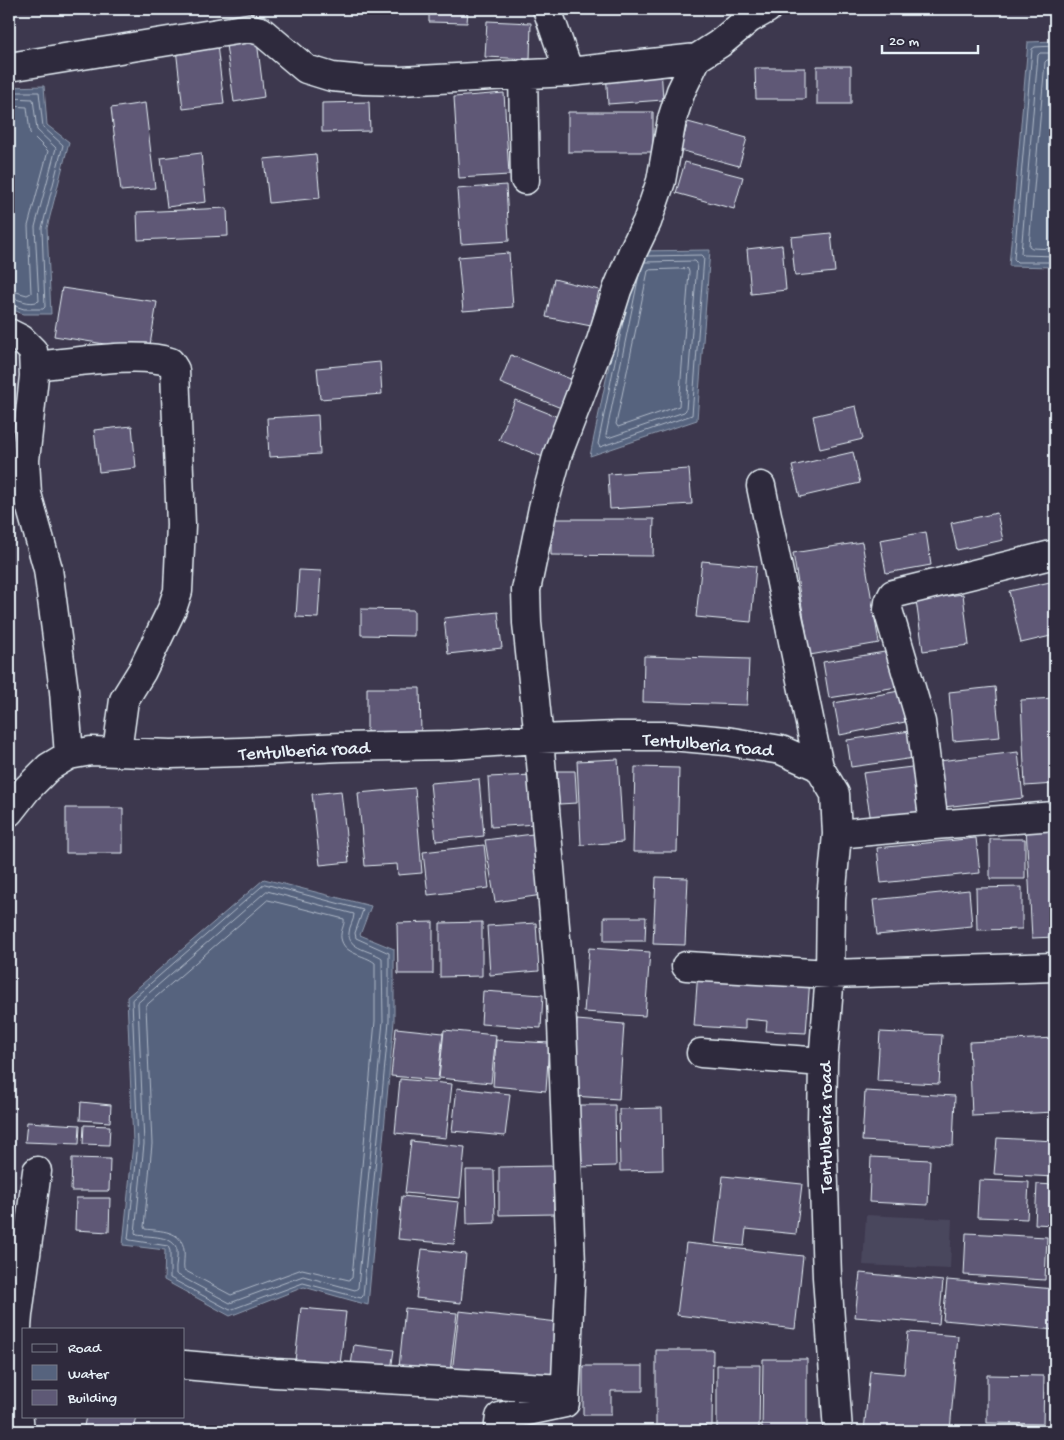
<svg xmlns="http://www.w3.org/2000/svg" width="1064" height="1440" viewBox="0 0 1064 1440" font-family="'Gochi Hand',sans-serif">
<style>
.built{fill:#4a465d}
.water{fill:#56637e;stroke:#909caf}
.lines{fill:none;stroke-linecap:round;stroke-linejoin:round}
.shore{stroke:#aeb8c7;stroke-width:1}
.building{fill:#5e5976;stroke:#e8f1f8}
.minor-casing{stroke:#e8f1f8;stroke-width:31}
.minor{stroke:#2f2a3d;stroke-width:28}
.labels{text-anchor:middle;stroke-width:4;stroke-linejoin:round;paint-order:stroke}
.street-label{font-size:19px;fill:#e8f1f8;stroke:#2f2a3d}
</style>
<rect width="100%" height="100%" fill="#3d384e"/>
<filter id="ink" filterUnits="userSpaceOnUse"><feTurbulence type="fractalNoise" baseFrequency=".02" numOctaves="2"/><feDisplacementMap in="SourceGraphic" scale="10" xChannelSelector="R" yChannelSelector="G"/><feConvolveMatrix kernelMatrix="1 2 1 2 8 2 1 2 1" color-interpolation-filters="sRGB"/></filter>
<g filter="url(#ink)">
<path class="built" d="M 866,1215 L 952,1219 L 950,1269 L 863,1265 Z"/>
<path class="water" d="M 1055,41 L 1055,267 L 1009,266 L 1028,42 Z
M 44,86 L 47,125 L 69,142 L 47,228 L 51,314 L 23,314 L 9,308 L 9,87 Z
M 710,250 L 697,420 L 590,456 L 633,251 Z
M 264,879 L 371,906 L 360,935 L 394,949 L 394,1021 L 368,1305 L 304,1287 L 230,1316 L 164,1280 L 165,1250 L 123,1245 L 133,1143 L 127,997 Z"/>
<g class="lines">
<path class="shore" d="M 1055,46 L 1035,47 L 1032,49 L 1014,259 L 1017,262 L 1055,262
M 1055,53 L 1040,53 L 1038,55 L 1021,253 L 1023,255 L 1055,256
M 1055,60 L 1047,60 L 1045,62 L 1029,246 L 1032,248 L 1055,249
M 9,92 L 39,92 L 43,127 L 63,145 L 42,228 L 45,307 L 43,309 L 24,309 L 9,304
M 9,98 L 33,99 L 37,130 L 56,148 L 35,227 L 39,301 C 28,306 19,298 9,298
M 9,106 L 27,107 L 30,133 L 48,151 L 28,226 L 31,293 L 27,295 L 9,290
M 688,269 L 689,272 L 679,406 L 618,427 L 616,424 L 648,271 L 650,270 Z
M 639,275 L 606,435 L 608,438 L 684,412 L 686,410 L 697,263 L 695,261 L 645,262
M 624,317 L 598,444 L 600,447 L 692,415 L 704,257 L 702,255 L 647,256
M 265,884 L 363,910 L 355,933 L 356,938 L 389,953 L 389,1021 L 363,1296 L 361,1298 L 303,1283 L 230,1310 L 170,1278 L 170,1251 L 168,1246 L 130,1240 L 128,1239 L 138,1144 L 132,1000 Z
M 267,891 L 354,914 C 354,921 349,926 349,933 C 347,949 373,951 382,958 L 383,1021 L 358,1288 L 355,1290 L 303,1276 L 230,1303 L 176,1274 C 175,1266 178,1258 177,1250 C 174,1235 149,1237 137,1235 L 135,1233 L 144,1144 L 138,1003 Z
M 268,900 L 344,919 C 345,925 340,931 341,938 C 344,955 364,954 375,963 L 375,1021 L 352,1278 L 349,1280 L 302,1269 L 231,1295 L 184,1270 C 183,1263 185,1256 184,1250 C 182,1230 160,1231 145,1229 L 144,1227 L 152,1144 L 146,1006 Z"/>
</g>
<path class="building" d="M 429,9 L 468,9 L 467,23 L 429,22 Z
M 487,21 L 531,23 L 530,59 L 485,57 Z
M 257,41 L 264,97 L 234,102 L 226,45 Z
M 217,45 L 224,104 L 183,109 L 176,49 Z
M 817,66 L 851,66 L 851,104 L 817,104 Z
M 661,67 L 663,100 L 608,104 L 606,70 Z
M 755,68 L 805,68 L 805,99 L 756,99 Z
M 504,93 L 509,175 L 459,178 L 454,97 Z
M 369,102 L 370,131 L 322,132 L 322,103 Z
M 145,103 L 155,188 L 121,191 L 111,108 Z
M 568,112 L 653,112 L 653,152 L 568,152 Z
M 688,122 L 747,138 L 739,166 L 680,150 Z
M 201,153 L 206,202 L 167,207 L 161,158 Z
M 316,154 L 320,198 L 269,203 L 264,159 Z
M 685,162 L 743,177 L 734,209 L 676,193 Z
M 506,185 L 509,241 L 461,244 L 457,189 Z
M 227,208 L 228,236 L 138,240 L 137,212 Z
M 831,233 L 835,272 L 795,276 L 791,237 Z
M 782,245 L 786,290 L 751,294 L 747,249 Z
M 509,253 L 513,307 L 463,311 L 458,257 Z
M 554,279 L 599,290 L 591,326 L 546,317 Z
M 62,288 L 157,302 L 149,351 L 54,336 Z
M 511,355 L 573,380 L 561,408 L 500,383 Z
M 380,362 L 382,394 L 320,399 L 317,368 Z
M 515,400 L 558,417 L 543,457 L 499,440 Z
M 856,406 L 863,439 L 820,449 L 813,416 Z
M 318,415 L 320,454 L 269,457 L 267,418 Z
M 132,426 L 136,468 L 99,472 L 94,430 Z
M 853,452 L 860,483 L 800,497 L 792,466 Z
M 689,469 L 692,504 L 610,509 L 608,474 Z
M 997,513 L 1003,540 L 957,550 L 951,523 Z
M 551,519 L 654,519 L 653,556 L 551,555 Z
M 926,532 L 931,565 L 886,573 L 880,540 Z
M 862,542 L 879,643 L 810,655 L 793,553 Z
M 702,561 L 756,566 L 751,622 L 696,617 Z
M 299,570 L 321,571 L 318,618 L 296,617 Z
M 1050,582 L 1055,603 L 1055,635 L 1021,643 L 1009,591 Z
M 963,594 L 969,645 L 923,651 L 916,600 Z
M 361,609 L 414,610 L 414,636 L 361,635 Z
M 498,612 L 502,648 L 448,654 L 444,618 Z
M 891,651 L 897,687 L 829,698 L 823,662 Z
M 644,656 L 749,659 L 747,705 L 643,702 Z
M 995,687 L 1000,737 L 953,741 L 949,692 Z
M 367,688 L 420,688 L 421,734 L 367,735 Z
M 899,691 L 905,722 L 840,735 L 834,703 Z
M 1055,698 L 1055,784 L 1025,786 L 1021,700 Z
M 917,730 L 921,757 L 851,767 L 847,740 Z
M 1018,752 L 1023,798 L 935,808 L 930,762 Z
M 618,759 L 623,842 L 581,845 L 577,761 Z
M 920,766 L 922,816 L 871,821 L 863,773 Z
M 635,767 L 679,768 L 677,852 L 633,852 Z
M 557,771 L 575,771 L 577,803 L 559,804 Z
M 533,775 L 536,824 L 491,827 L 488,777 Z
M 479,779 L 484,836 L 436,841 L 430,783 Z
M 415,788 L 422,873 L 398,875 L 397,864 L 365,866 L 358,793 Z
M 341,791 L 349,862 L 320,865 L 312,794 Z
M 66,808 L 123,808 L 123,853 L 66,853 Z
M 1055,825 L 1055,937 L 1032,938 L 1026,826 Z
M 533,834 L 542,895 L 495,902 L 485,840 Z
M 976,838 L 980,873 L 881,883 L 877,848 Z
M 990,839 L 1025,839 L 1025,879 L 990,879 Z
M 484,845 L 489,888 L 428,895 L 423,852 Z
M 656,877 L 688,878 L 685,945 L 653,944 Z
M 1022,887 L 1022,929 L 977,930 L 976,888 Z
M 969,890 L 972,926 L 877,935 L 873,900 Z
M 604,917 L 646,917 L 645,941 L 604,941 Z
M 433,922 L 433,974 L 398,974 L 397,923 Z
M 482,922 L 482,976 L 440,977 L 440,923 Z
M 536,923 L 539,971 L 490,975 L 487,926 Z
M 589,948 L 650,952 L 645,1016 L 584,1012 Z
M 698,971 L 810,978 L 806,1033 L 766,1031 L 767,1021 L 745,1019 L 745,1029 L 694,1026 Z
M 483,991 L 543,995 L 541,1028 L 481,1024 Z
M 577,1020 L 624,1024 L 619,1099 L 572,1096 Z
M 396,1028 L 443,1033 L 438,1080 L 391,1076 Z
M 444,1030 L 496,1035 L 491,1083 L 439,1078 Z
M 880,1032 L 942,1035 L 939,1084 L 877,1081 Z
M 1055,1038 L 1055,1112 L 972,1116 L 969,1042 Z
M 496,1040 L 549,1043 L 546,1091 L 493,1086 Z
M 400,1079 L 452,1084 L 446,1138 L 395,1133 Z
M 457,1088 L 510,1094 L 505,1136 L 452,1131 Z
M 865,1091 L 955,1096 L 953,1146 L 862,1141 Z
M 81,1102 L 111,1105 L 110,1122 L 80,1120 Z
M 577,1105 L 615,1105 L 616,1166 L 578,1167 Z
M 662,1108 L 663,1170 L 620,1171 L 619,1109 Z
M 27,1122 L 80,1125 L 79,1144 L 25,1142 Z
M 84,1125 L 110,1126 L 109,1145 L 83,1144 Z
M 997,1138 L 1055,1141 L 1055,1177 L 994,1174 Z
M 411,1141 L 465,1147 L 460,1198 L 405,1193 Z
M 871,1157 L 930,1160 L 928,1205 L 869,1202 Z
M 72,1158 L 110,1159 L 109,1191 L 71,1191 Z
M 553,1166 L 554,1214 L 499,1215 L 499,1167 Z
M 466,1170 L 494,1170 L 495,1223 L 467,1224 Z
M 723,1176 L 802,1184 L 796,1234 L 746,1229 L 744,1246 L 715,1243 Z
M 979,1180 L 1029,1182 L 1027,1219 L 977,1217 Z
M 1037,1184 L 1055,1185 L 1055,1225 L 1035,1224 Z
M 402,1196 L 459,1202 L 454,1244 L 398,1239 Z
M 76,1198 L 110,1198 L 109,1232 L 75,1230 Z
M 966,1233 L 1047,1237 L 1045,1280 L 964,1275 Z
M 686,1243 L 803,1256 L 795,1329 L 677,1315 Z
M 422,1249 L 466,1254 L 461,1303 L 416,1298 Z
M 860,1273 L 943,1281 L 939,1324 L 855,1317 Z
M 947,1280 L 1055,1289 L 1055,1330 L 943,1320 Z
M 301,1308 L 346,1312 L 340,1365 L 295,1361 Z
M 405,1308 L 457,1313 L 450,1372 L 399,1367 Z
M 459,1311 L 558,1322 L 551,1384 L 452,1373 Z
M 908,1332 L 958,1336 L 950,1431 L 864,1431 L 870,1371 L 904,1374 Z
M 354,1345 L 394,1350 L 391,1370 L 351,1365 Z
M 656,1350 L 713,1350 L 712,1426 L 656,1425 Z
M 763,1359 L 807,1359 L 807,1431 L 762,1431 Z
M 717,1365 L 760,1365 L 759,1431 L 717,1431 Z
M 583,1366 L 643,1366 L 643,1391 L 611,1391 L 611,1415 L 583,1415 Z
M 987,1375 L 1044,1376 L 1043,1424 L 987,1423 Z
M 86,1416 L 136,1416 L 133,1431 L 83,1431 Z"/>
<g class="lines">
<g class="minor-casing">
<path id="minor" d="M 547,9 L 569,72
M 9,67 L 249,28 L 261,31 L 306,69 L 332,77 L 364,80 L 401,81 L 569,72 L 697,58
M 523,74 L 525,180
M 9,333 L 21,339 L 33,351 L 34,376 L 25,460 L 27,494 L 48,569 L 64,691 L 69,755
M 34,366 C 69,363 140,351 170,362 L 175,370 L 181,525 L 178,591 L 172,609 L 142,671 L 124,700 L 117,751
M 761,486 L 819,767
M 9,812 L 27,789 L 49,767 L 69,755 L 91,751 L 171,754 L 240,752 L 341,747 L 451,745 L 539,739 L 617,736 L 671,736 L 726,741 L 781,750 L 819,767 L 835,794 L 837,834 L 831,899 L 830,974 L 823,1062 L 822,1126 L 827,1277 L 838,1431
M 934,825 L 1055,816
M 837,834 L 934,825 L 921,722 L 888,610 L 889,602 L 893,594 L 1055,554
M 686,966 L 830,974 L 1055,967
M 701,1053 L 823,1062
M 184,1365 L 275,1373 L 564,1389
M 20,1431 L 14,1367 L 18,1315 L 37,1171
M 498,1431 L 500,1417 L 565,1403 L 571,1265 L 561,997 L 539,739 L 527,623 L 526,590 L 543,508 L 558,453 L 600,344 L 617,290 L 633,251 L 647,222 L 661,181 L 672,119 L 681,91 L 697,58 L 719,44 L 749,19 L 767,9"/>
</g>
<use href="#minor" class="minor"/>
</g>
</g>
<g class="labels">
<g class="street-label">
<text transform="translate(708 743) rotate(5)" y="7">Tentulberia road</text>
<text transform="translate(304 749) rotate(-3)" y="7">Tentulberia road</text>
<text transform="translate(824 1127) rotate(-90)" y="7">Tentulberia road</text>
</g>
</g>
<rect width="1064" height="1440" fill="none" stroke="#2f2a3d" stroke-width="30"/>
<rect x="15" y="15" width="1034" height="1410" fill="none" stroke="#e8f1f8" stroke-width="2" filter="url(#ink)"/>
<rect x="22" y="1328" width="162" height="90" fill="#2f2a3d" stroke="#797a88"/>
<rect x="32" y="1344" width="25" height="8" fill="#2f2a3d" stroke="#797a88"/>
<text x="68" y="1352" font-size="15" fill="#e8f1f8">Road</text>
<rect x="32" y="1365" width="25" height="15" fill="#56637e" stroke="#797a88"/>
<text x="68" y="1378" font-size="15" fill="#e8f1f8">Water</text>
<rect x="32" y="1390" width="25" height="15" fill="#5e5976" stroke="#797a88"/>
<text x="68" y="1402" font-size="15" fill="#e8f1f8">Building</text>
<path d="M882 45v8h96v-8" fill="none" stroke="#e8f1f8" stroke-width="2.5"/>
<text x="889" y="45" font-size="15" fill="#e8f1f8" stroke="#2f2a3d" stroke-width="4" paint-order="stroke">20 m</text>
</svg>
